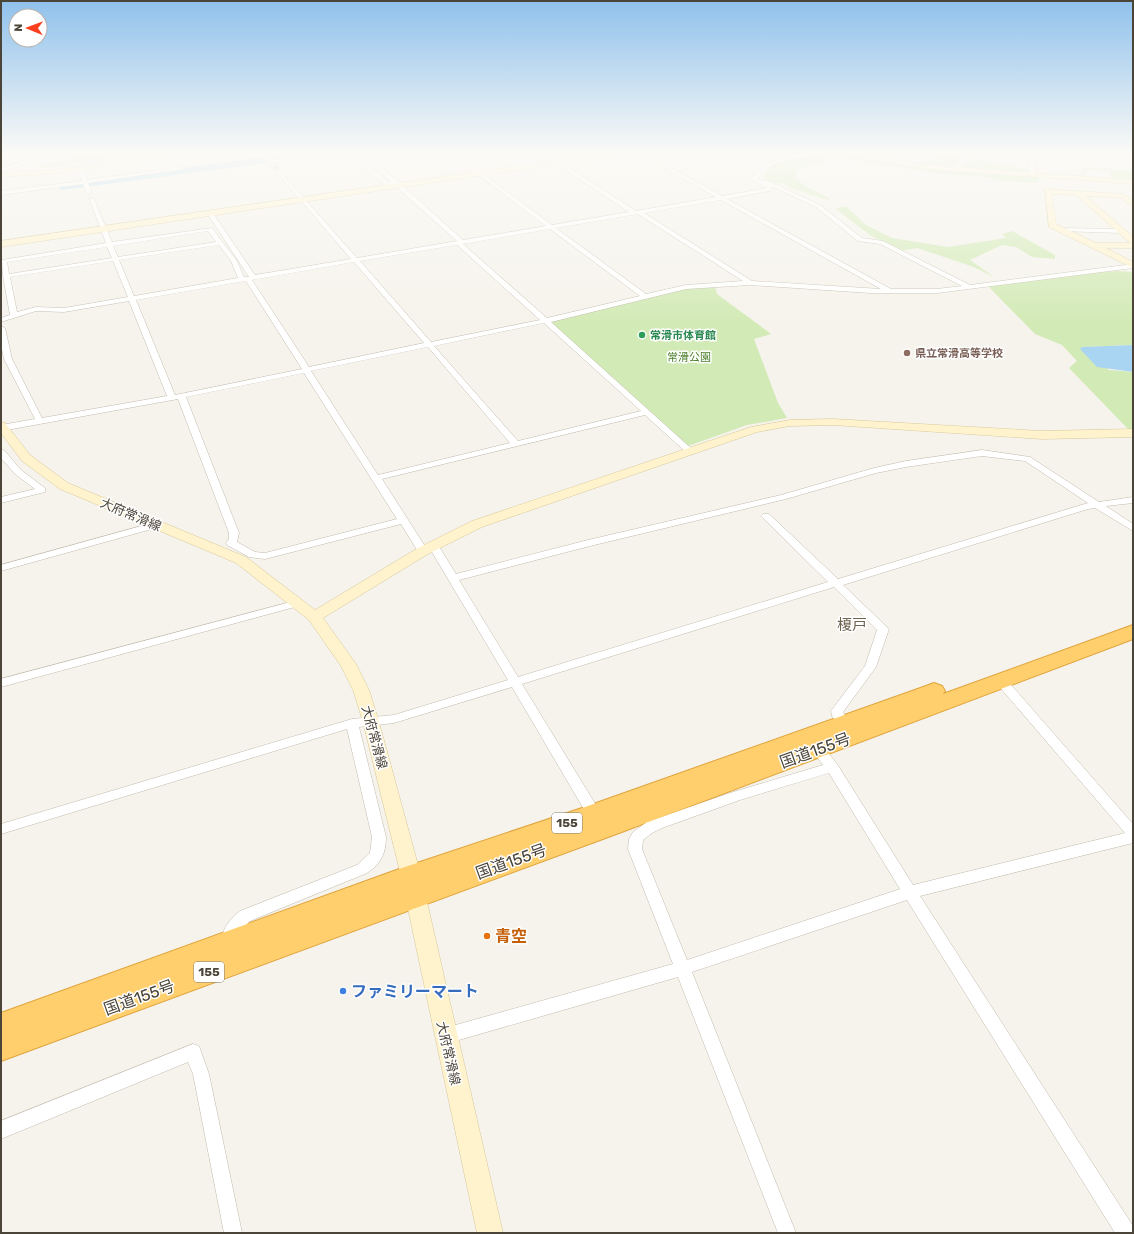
<svg xmlns="http://www.w3.org/2000/svg" width="1134" height="1234" viewBox="0 0 1134 1234" font-family="Rubik,'Noto Sans JP',sans-serif">
<style>
.green{fill:#d2eab5}
.water{fill:#a9d4f2}
.lines{fill:none;stroke-linecap:round;stroke-linejoin:round}
.river{fill:#a9d4f2;fill-rule:evenodd}
.street-tunnel{stroke:#d4d0c8;stroke-width:6;stroke-dasharray:6 3;stroke-linecap:butt}
.street-casing{stroke:#c2bbae;stroke-width:1}
.secondary-casing{stroke:#d6c79b;stroke-width:1}
.highway-casing{stroke:#e0a43c;stroke-width:2}
.street{fill:#fff;fill-rule:evenodd}
.secondary{fill:#fff3cd;fill-rule:evenodd}
.highway{fill:#ffcf6e;fill-rule:evenodd}
.leisure-dot{fill:#2e9e5b;stroke:#fff;stroke-width:1.5}
.education-dot{fill:#8d6e63;stroke:#fff;stroke-width:1.5}
.food-dot{fill:#e8710a;stroke:#fff;stroke-width:1.5}
.shop-dot{fill:#3f7fe0;stroke:#fff;stroke-width:1.5}
.labels{text-anchor:middle;stroke-width:3;stroke-linejoin:round;paint-order:stroke}
.far-leisure-label{font-size:11px;font-weight:bold;fill:#27864d;stroke:#fff;text-anchor:start}
.far-education-label{font-size:11px;font-weight:bold;fill:#785e54;stroke:#fff;text-anchor:start}
.far-park-label{font-size:11px;fill:#4a7f2a;stroke:#fff}
.shield{fill:#fff;stroke:#817c74;stroke-width:1}
.shield-label{font-size:12px;font-weight:bold;fill:#4b4439}
.street-label{font-size:13px;fill:#4b4439;stroke:#fff}
.quarter-label{font-size:15px;fill:#6e6250;stroke:#fff}
.near-street-label{font-size:16px;fill:#4b4439;stroke:#fff}
.near-food-label{font-size:16px;font-weight:bold;fill:#c56008;stroke:#fff;text-anchor:start}
.near-shop-label{font-size:16px;font-weight:bold;fill:#366cbe;stroke:#fff;text-anchor:start}
</style>
<rect width="100%" height="100%" fill="#f6f3ec"/>
<path class="green" d="M 84,153 L 153,153 L 95,161 L 74,162 L 44,168 L 37,167 L 74,158 Z
M 824,153 C 849,153 875,162 900,165 C 946,171 992,174 1038,177 L 1038,181 L 1036,183 L 997,180 L 987,177 L 943,174 L 835,157 L 797,170 L 795,178 L 805,186 L 831,199 L 827,200 L 789,187 L 782,183 L 772,183 L 764,179 L 764,176 L 770,166 L 778,161 Z
M 955,154 L 964,156 L 956,168 L 922,164 L 940,156 Z
M 971,158 L 1031,170 L 1028,173 L 959,168 L 965,159 Z
M 1088,167 L 1133,171 L 1133,181 L 1112,179 L 1109,171 L 1087,170 L 1085,174 L 1080,174 L 1083,171 L 1081,169 Z
M 846,206 L 866,225 L 892,238 L 948,247 L 1006,238 L 1002,234 L 1012,231 L 1055,255 L 1055,259 L 1032,257 L 1016,247 L 1002,245 L 970,260 L 994,277 L 974,267 L 917,248 L 900,251 L 870,235 L 836,209 Z
M 1119,271 L 1133,272 L 1133,345 L 1082,347 L 1109,370 L 1133,372 L 1133,429 L 1128,429 L 1069,368 L 1077,361 L 1062,345 L 1035,334 L 988,286 L 1083,273 Z
M 715,286 L 717,294 L 771,334 L 754,339 L 778,403 L 787,418 L 747,425 L 688,446 L 549,322 L 689,288 Z"/>
<path class="water" d="M 1133,345 L 1133,372 L 1097,367 L 1080,349 L 1082,347 Z"/>
<g class="lines">
<path class="river" d="M 296,153 L 322,153 L 317,156 L 62,190 L 57,187 L 62,184 Z"/>
<path class="street-tunnel" d="M 273,165 L 279,172"/>
<g class="street-casing">
<path id="street" d="M 54,153 L 63,153 L 1,172 L 1,168 Z
M 259,153 L 265,153 L 271,160 L 323,153 L 337,153 L 274,163 L 276,165 L 273,167 Z
M 449,153 L 455,153 L 552,225 L 629,212 L 555,163 L 555,161 L 559,161 L 636,211 L 716,197 L 637,153 L 644,153 L 722,196 L 767,188 L 750,179 L 762,168 L 732,153 L 739,153 L 765,166 C 783,156 805,153 826,153 L 779,162 L 767,169 L 757,179 L 761,181 L 766,180 L 820,205 L 862,238 L 883,241 L 970,285 L 1133,264 L 1133,268 L 937,293 L 870,293 L 750,285 L 686,289 L 551,322 L 694,451 L 693,453 L 687,453 L 645,415 L 382,479 L 428,551 L 423,554 L 419,553 L 401,524 L 265,559 L 249,557 L 227,545 L 226,543 L 229,539 L 229,533 L 178,399 L 1,431 L 1,425 L 35,419 L 4,359 L 1,345 L 1,326 L 5,328 L 12,359 L 42,418 L 167,396 L 129,301 L 64,312 L 36,311 L 1,322 L 1,318 L 10,315 L 3,276 L 2,260 L 106,243 L 89,198 L 94,199 L 112,242 L 212,228 L 237,261 L 244,277 L 249,277 L 207,213 L 208,212 L 212,212 L 255,275 L 351,259 L 277,173 L 279,170 L 357,258 L 457,241 L 394,185 L 385,185 L 361,164 L 366,163 L 388,182 L 391,182 L 372,163 L 374,160 L 463,240 L 546,226 ZM 771,186 L 816,207 L 858,241 L 880,244 L 962,286 L 937,289 L 891,289 L 727,199 L 770,191 L 773,188 ZM 721,200 L 881,289 L 752,281 L 644,213 ZM 638,214 L 743,281 L 686,285 L 646,294 L 556,228 ZM 550,229 L 640,296 L 547,318 L 463,244 ZM 208,231 L 216,242 L 118,257 L 113,246 ZM 219,245 L 231,261 L 238,278 L 134,296 L 119,260 ZM 457,245 L 540,320 L 431,342 L 360,261 ZM 107,247 L 112,258 L 9,274 L 7,262 ZM 113,261 L 128,297 L 64,308 L 36,307 L 17,312 L 10,277 ZM 354,262 L 424,343 L 309,367 L 252,280 ZM 246,281 L 302,369 L 175,395 L 136,300 ZM 544,323 L 641,411 L 518,441 L 434,346 ZM 428,347 L 510,443 L 378,475 L 311,371 ZM 304,373 L 397,519 L 265,553 L 255,552 L 237,542 L 239,533 L 186,397 Z
M 966,153 L 972,153 L 960,168 L 960,171 L 956,171 L 954,168 Z
M 1032,153 L 1038,153 L 1034,161 L 1036,163 L 1035,175 L 1032,177 L 1029,175 L 1030,163 L 1028,161 Z
M 1086,153 L 1133,157 L 1133,161 L 1089,155 Z
M 80,167 L 83,169 L 87,180 L 181,167 L 184,169 L 88,183 L 92,192 L 89,194 L 86,192 L 83,184 L 1,195 L 1,191 L 82,181 L 77,169 Z
M 1061,228 L 1121,229 L 1124,231 L 1121,233 L 1059,231 L 1059,229 Z
M 1,449 L 4,450 L 21,470 L 45,488 L 45,492 L 1,503 L 1,497 L 35,489 L 15,474 L 1,458 Z
M 982,450 L 1030,457 L 1099,502 L 1133,497 L 1133,503 L 1106,506 L 1133,524 L 1133,531 L 1095,508 L 1088,509 L 843,585 L 889,629 L 876,667 L 843,712 L 850,724 L 848,727 L 840,727 L 832,716 L 831,711 L 865,666 L 877,630 L 834,587 L 522,684 L 599,810 L 601,814 L 599,818 L 594,819 L 589,818 L 512,687 L 394,723 L 359,727 L 386,837 C 386,853 381,864 367,873 L 250,921 L 239,932 L 234,949 L 229,951 L 224,949 C 217,934 229,920 240,911 L 357,865 L 370,853 L 372,837 L 347,729 L 1,834 L 1,824 L 352,719 L 394,715 L 508,680 L 429,547 L 430,545 L 438,545 L 456,574 L 588,540 L 781,495 L 874,468 L 906,461 ZM 982,456 L 1025,461 L 1088,503 L 838,579 L 769,514 L 763,514 L 761,516 L 763,518 L 828,582 L 518,677 L 459,580 L 590,546 L 786,499 L 876,473 L 906,467 Z
M 156,522 L 161,525 L 159,527 L 1,571 L 1,565 Z
M 298,600 L 302,601 L 303,603 L 302,605 L 1,687 L 1,679 Z
M 1001,677 L 1005,678 L 1133,824 L 1133,843 L 920,896 L 1133,1226 L 1133,1233 L 1115,1233 L 907,900 L 692,972 L 796,1233 L 778,1233 L 678,977 L 445,1044 L 439,1042 L 437,1036 L 439,1030 L 445,1028 L 673,964 L 628,849 L 629,839 L 633,832 L 647,822 L 730,793 L 823,765 L 811,749 L 813,746 C 823,742 830,756 837,764 L 913,885 L 1125,833 L 997,684 L 995,681 L 997,678 ZM 829,773 L 900,889 L 687,960 L 642,849 L 643,840 L 652,833 L 662,828 L 740,800 Z
M 193,1044 L 199,1046 L 209,1074 L 242,1233 L 224,1233 L 193,1074 L 188,1062 L 1,1139 L 1,1121 Z"/>
</g>
<g class="secondary-casing">
<path id="secondary" d="M 159,153 L 175,153 L 172,155 L 63,173 L 1,177 L 1,173 L 63,169 Z
M 605,153 L 622,153 L 619,155 L 1,247 L 1,241 Z
M 844,153 L 859,153 L 926,165 L 1133,180 L 1133,184 L 926,169 Z
M 1045,189 L 1123,194 L 1133,201 L 1133,207 L 1121,198 L 1086,196 L 1133,237 L 1133,248 L 1106,248 L 1133,262 L 1133,268 L 1049,227 ZM 1052,194 L 1076,195 L 1130,243 L 1096,243 L 1056,224 Z
M 833,419 L 1042,431 L 1133,429 L 1133,437 L 1042,439 L 833,425 L 790,426 L 757,432 L 482,527 L 428,554 L 323,618 L 356,664 L 369,690 L 379,722 L 421,876 L 503,1233 L 477,1233 L 401,876 L 363,722 L 353,690 L 341,666 L 309,620 L 236,563 L 60,489 L 22,461 L 1,433 L 1,422 L 5,423 L 30,455 L 68,483 L 246,557 L 315,610 L 418,548 L 472,521 L 751,427 L 790,420 Z"/>
</g>
<g class="highway-casing">
<path id="highway" d="M 1133,625 L 1133,639 L 611,836 L 1,1061 L 1,1013 L 402,868 L 585,807 L 926,686 L 934,683 L 942,686 L 945,691 L 943,694 Z"/>
</g>
<use href="#street" class="street"/>
<use href="#secondary" class="secondary"/>
<use href="#highway" class="highway"/>
</g>
<linearGradient id="sky" x2="0" y2="1"><stop stop-color="#8fc1ec"/><stop offset="0.47" stop-color="#fbfaf6"/><stop offset="1" stop-color="#fbfaf6" stop-opacity="0"/></linearGradient>
<rect width="1134" height="326" fill="url(#sky)"/>
<circle class="leisure-dot" cx="642" cy="335" r="4"/>
<circle class="education-dot" cx="907" cy="353" r="4"/>
<circle class="food-dot" cx="487" cy="936" r="4"/>
<circle class="shop-dot" cx="343" cy="991" r="4"/>
<g class="labels">
<g class="far-leisure-label">
<text x="650" y="339">常滑市体育館</text>
</g>
<g class="far-education-label">
<text x="915" y="357">県立常滑高等学校</text>
</g>
<g class="far-park-label">
<text x="689" y="361">常滑公園</text>
</g>
<g class="shield">
<rect x="552" y="813" width="30" height="20" rx="3"/>
<rect x="194" y="962" width="30" height="20" rx="3"/>
</g>
<g class="shield-label">
<text x="567" y="827">155</text>
<text x="209" y="976">155</text>
</g>
<g class="street-label">
<text transform="translate(131 514) rotate(23)" y="5">大府常滑線</text>
<text transform="translate(375 737) rotate(75)" y="5">大府常滑線</text>
<text transform="translate(449 1053) rotate(77)" y="5">大府常滑線</text>
</g>
<g class="quarter-label">
<text x="852" y="630">榎戸</text>
</g>
<g class="near-street-label">
<text transform="translate(815 750) rotate(-20)" y="6">国道155号</text>
<text transform="translate(511 861) rotate(-20)" y="6">国道155号</text>
<text transform="translate(139 997) rotate(-20)" y="6">国道155号</text>
</g>
<g class="near-food-label">
<text x="495" y="942">青空</text>
</g>
<g class="near-shop-label">
<text x="351" y="997">ファミリーマート</text>
</g>
</g>
<rect width="1134" height="1234" fill="none" stroke="#4b4439" stroke-width="4"/>
<g transform="translate(28 28) rotate(271)"><circle r="19" fill="#ffffff" stroke="#b7b4b0"/>
<path d="M0-3L7 15L0 10L-7 15Z" fill="#fc3f1d"/>
<text y="-6" font-size="11" font-weight="bold" text-anchor="middle" fill="#4b4439">N</text>
</g>
</svg>
